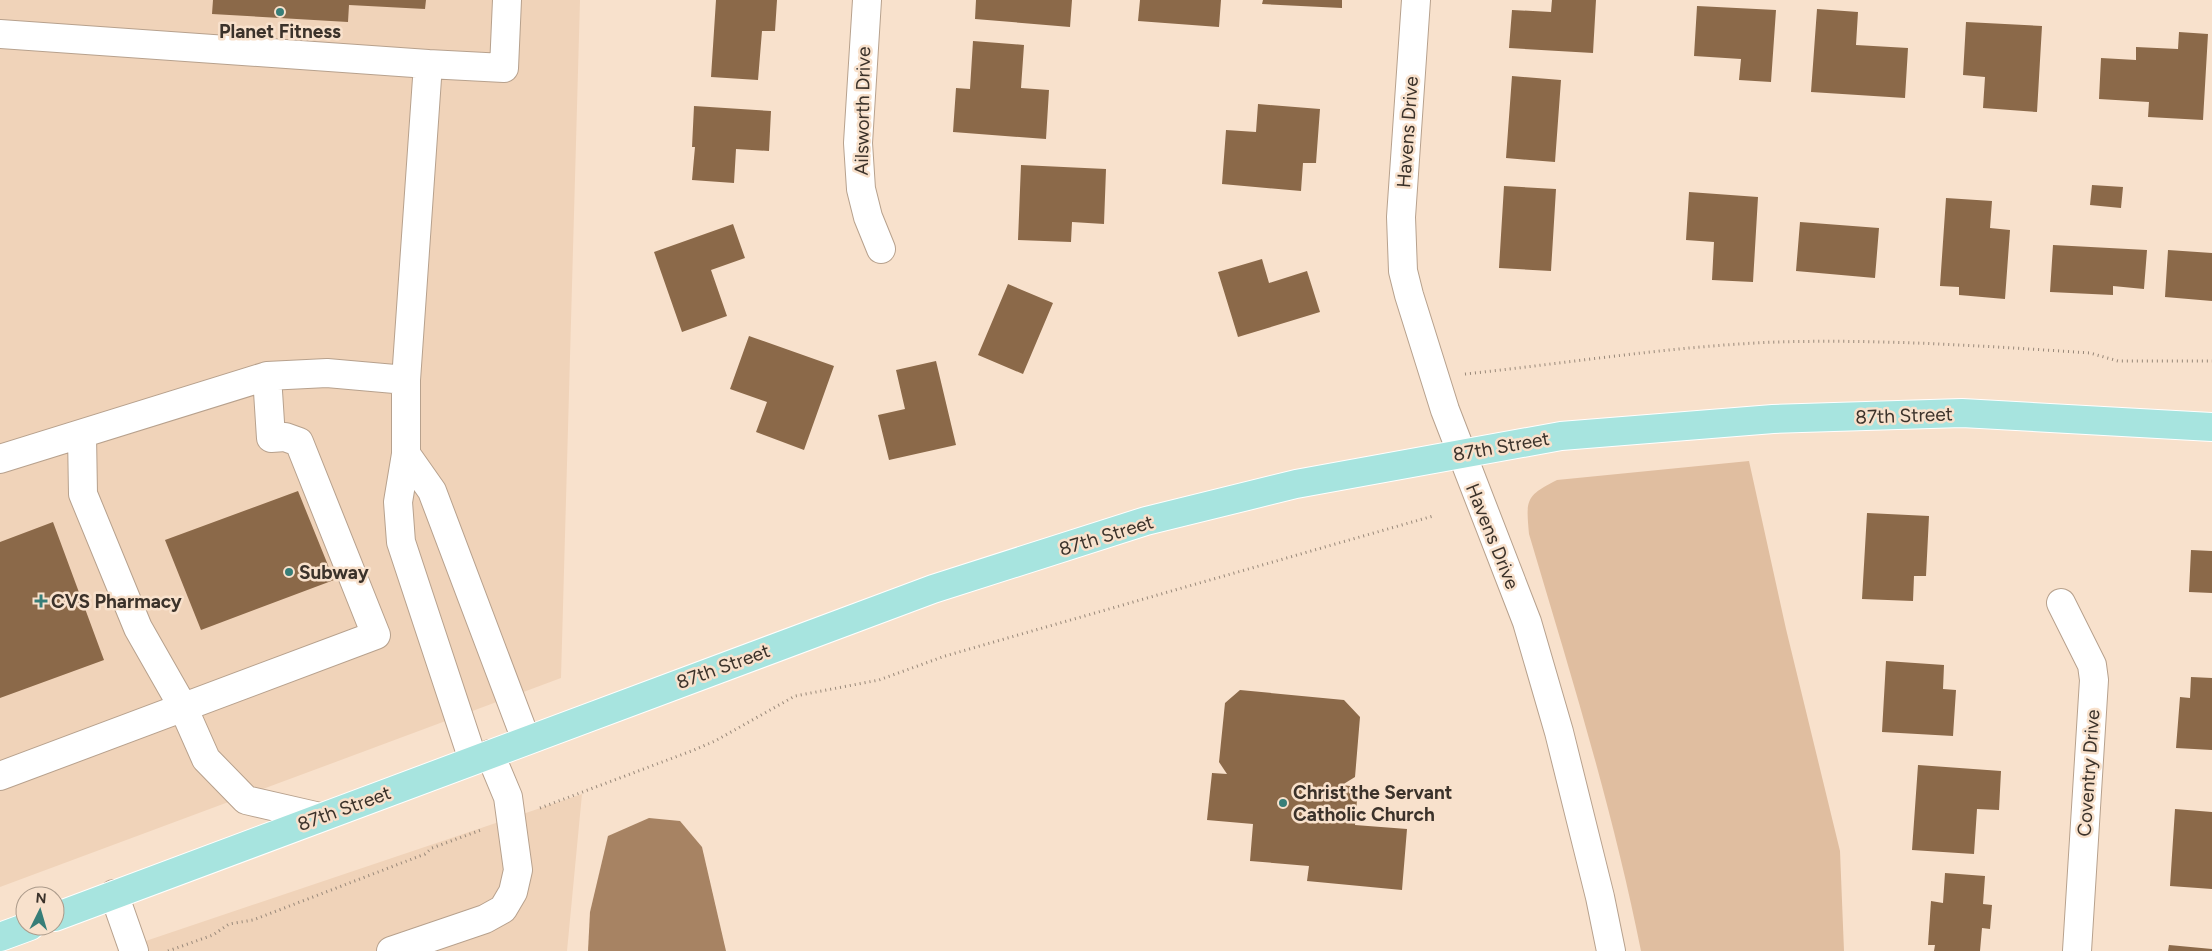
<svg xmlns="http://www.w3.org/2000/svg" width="2212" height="951" viewBox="0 0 2212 951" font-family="Figtree,sans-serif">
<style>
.built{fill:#f0d3b9}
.green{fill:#e0bea0}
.water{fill:#a78363}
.building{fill:#8b6949}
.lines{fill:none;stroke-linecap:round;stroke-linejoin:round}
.minor-casing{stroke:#b7a18d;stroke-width:30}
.major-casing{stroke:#fff;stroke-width:30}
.path{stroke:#988879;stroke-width:3;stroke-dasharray:1 4;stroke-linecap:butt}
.minor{stroke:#fff;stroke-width:28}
.major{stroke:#a7e4df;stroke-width:28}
.poi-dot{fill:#377e78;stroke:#f8e1cc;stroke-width:2}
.labels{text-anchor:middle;stroke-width:5;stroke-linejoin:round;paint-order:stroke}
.poi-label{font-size:19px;font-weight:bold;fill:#3b322a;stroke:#f8e1cc;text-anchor:start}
.street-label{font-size:19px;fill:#3b322a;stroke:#f8e1cc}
</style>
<rect width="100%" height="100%" fill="#f8e1cc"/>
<path class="built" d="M 0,0 L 580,0 L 561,678 L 0,887 Z
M 582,794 L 567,951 L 116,951 Z"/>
<path class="green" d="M 1749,461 L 1786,629 L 1840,851 L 1844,951 L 1641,951 C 1613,810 1570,672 1529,534 C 1526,500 1525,496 1557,480 Z"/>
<path class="water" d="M 649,818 L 680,821 L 702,847 L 726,951 L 588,951 L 590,912 L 608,836 Z"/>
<path class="building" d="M 213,0 L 426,0 L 425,9 L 349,5 L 348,22 L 212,14 Z
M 716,0 L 777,0 L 775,31 L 762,31 L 758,80 L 711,77 Z
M 976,0 L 1072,0 L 1070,27 L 975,19 Z
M 1140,0 L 1221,0 L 1219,27 L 1138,21 Z
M 1263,0 L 1342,0 L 1342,8 L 1262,4 Z
M 1552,0 L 1596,0 L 1593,53 L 1509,48 L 1512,10 L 1551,12 Z
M 1697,6 L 1776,10 L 1771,82 L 1739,80 L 1741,59 L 1694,56 Z
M 1817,9 L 1858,12 L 1856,45 L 1908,48 L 1905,98 L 1811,92 Z
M 1966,22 L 2042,26 L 2037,112 L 1983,108 L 1985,77 L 1963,75 Z
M 2179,32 L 2208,34 L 2203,120 L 2148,117 L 2149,102 L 2099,99 L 2101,58 L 2136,60 L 2136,47 L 2178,49 Z
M 973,41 L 1024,45 L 1021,88 L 1049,90 L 1046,139 L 953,132 L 956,88 L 970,89 Z
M 1512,76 L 1561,80 L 1555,162 L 1506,158 Z
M 1258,104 L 1320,109 L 1316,163 L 1303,163 L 1301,191 L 1222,184 L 1226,130 L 1256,132 Z
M 694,106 L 771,111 L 769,151 L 736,149 L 734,183 L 692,180 L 695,147 L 692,147 Z
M 1021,165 L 1106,169 L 1104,224 L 1072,222 L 1071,242 L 1018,240 Z
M 2092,185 L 2123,187 L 2121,208 L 2090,205 Z
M 1504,186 L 1556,189 L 1551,271 L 1499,268 Z
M 1689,192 L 1758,197 L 1753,282 L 1712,280 L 1714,242 L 1686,240 Z
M 1946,198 L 1992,201 L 1990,228 L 2010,230 L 2005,299 L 1959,295 L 1959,287 L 1940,286 Z
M 1800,222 L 1879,228 L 1875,278 L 1796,271 Z
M 733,224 L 745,258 L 711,270 L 727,316 L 682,332 L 654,252 Z
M 2053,245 L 2147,250 L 2144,289 L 2113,286 L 2113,295 L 2050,292 Z
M 2168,250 L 2212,253 L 2212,301 L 2165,297 Z
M 1262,259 L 1269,283 L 1307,271 L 1320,312 L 1238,337 L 1218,272 Z
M 1008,284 L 1053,303 L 1023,374 L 978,355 Z
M 749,336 L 834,366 L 804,450 L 756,432 L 767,402 L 730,389 Z
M 936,361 L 956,445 L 889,460 L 878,415 L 905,409 L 896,370 Z
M 298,491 L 334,580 L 201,630 L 165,540 Z
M 1867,513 L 1929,516 L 1926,576 L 1914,576 L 1913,601 L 1862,599 Z
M 53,522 L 104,660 L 0,698 L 0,542 Z
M 2191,550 L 2212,551 L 2212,593 L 2189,592 Z
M 1886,661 L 1944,665 L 1943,689 L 1956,690 L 1953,736 L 1882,732 Z
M 2191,677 L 2212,678 L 2212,750 L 2176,748 L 2180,697 L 2190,698 Z
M 1240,690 L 1344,700 L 1360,717 L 1355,777 L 1342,785 L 1358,787 L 1355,825 L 1407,829 L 1402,890 L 1307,881 L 1309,866 L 1250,861 L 1253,824 L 1207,820 L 1212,773 L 1227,774 L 1219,762 L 1225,703 Z
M 1918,765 L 2001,771 L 1999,810 L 1977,809 L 1974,854 L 1912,850 Z
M 2175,809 L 2212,812 L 2212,889 L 2170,886 Z
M 1945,873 L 1985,876 L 1983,904 L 1992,905 L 1990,929 L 1982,928 L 1980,951 L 1934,951 L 1935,945 L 1928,945 L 1931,901 L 1943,903 Z
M 2169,945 L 2212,949 L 2212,951 L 2168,951 Z"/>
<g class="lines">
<g class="minor-casing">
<path id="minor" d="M 867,0 L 858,143 L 861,189 L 868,217 L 881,249
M 1416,0 L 1401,217 L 1403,271 L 1409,295 L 1445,410 L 1527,622 L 1559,732 L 1600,897 L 1611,951
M 0,34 L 428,64 L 406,380 L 406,454
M 428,64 L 504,68 L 507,0
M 82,435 L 83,494 L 138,628 L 183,707 L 206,759 L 246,800 L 320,817
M 0,459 L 267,376 L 327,373 L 406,380
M 2061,603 L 2092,665 L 2094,680 L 2077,951
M 473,760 L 401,542 L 398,502 L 406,454 L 432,491 L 526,740
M 0,776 L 376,635 L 299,442 L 285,437 L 271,438 L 267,376
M 114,894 L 134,951
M 391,951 L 485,919 L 503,909 L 513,892 L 518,870 L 508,797 L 490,754"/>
</g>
<g class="major-casing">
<path id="major" d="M 55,917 L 933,589 L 1146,521 L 1296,484 L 1561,436 L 1773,419 L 1962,413 L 2212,427
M 0,937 L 30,926"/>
</g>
<path class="path" d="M 1465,374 C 1569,363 1673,346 1777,342 C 1882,339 1986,346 2090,353 L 2118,361 L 2212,361
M 540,808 L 694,750 L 715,741 L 795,696 L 879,680 L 945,656 L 1433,516
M 168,951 L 213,935 L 229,924 L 253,920 L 425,854 L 432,848 L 481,830"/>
<use href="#minor" class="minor"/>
<use href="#major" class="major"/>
</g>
<g class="poi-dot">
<circle cx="280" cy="12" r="5"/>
<circle cx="289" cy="572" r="5"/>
<path d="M38.5 593.5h5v5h5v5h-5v5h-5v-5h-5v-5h5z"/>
<circle cx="1283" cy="803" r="5"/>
</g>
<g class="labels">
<g class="poi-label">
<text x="280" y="38" text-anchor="middle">Planet Fitness</text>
<text x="299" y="579">Subway</text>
<text x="51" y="608">CVS Pharmacy</text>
<text x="1293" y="799">Christ the Servant<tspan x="1293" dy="22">Catholic Church</tspan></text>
</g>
<g class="street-label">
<text transform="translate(862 111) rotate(-89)" y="7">Ailsworth Drive</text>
<text transform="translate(1407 132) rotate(-86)" y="7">Havens Drive</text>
<text transform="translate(1904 415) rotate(-2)" y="7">87th Street</text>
<text transform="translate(1501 446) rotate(-10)" y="7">87th Street</text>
<text transform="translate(1106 535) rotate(-17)" y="7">87th Street</text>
<text transform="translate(1493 536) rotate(68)" y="7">Havens Drive</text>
<text transform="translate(723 666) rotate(-20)" y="7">87th Street</text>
<text transform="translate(2088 773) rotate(-86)" y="7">Coventry Drive</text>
<text transform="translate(344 808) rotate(-20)" y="7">87th Street</text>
</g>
</g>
<g transform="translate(40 911) rotate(5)"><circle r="24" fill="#f8e1cc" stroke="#ac9b8b"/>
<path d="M0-4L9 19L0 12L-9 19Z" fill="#377e78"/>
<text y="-8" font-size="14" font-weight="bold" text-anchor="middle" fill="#3b322a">N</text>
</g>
</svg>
